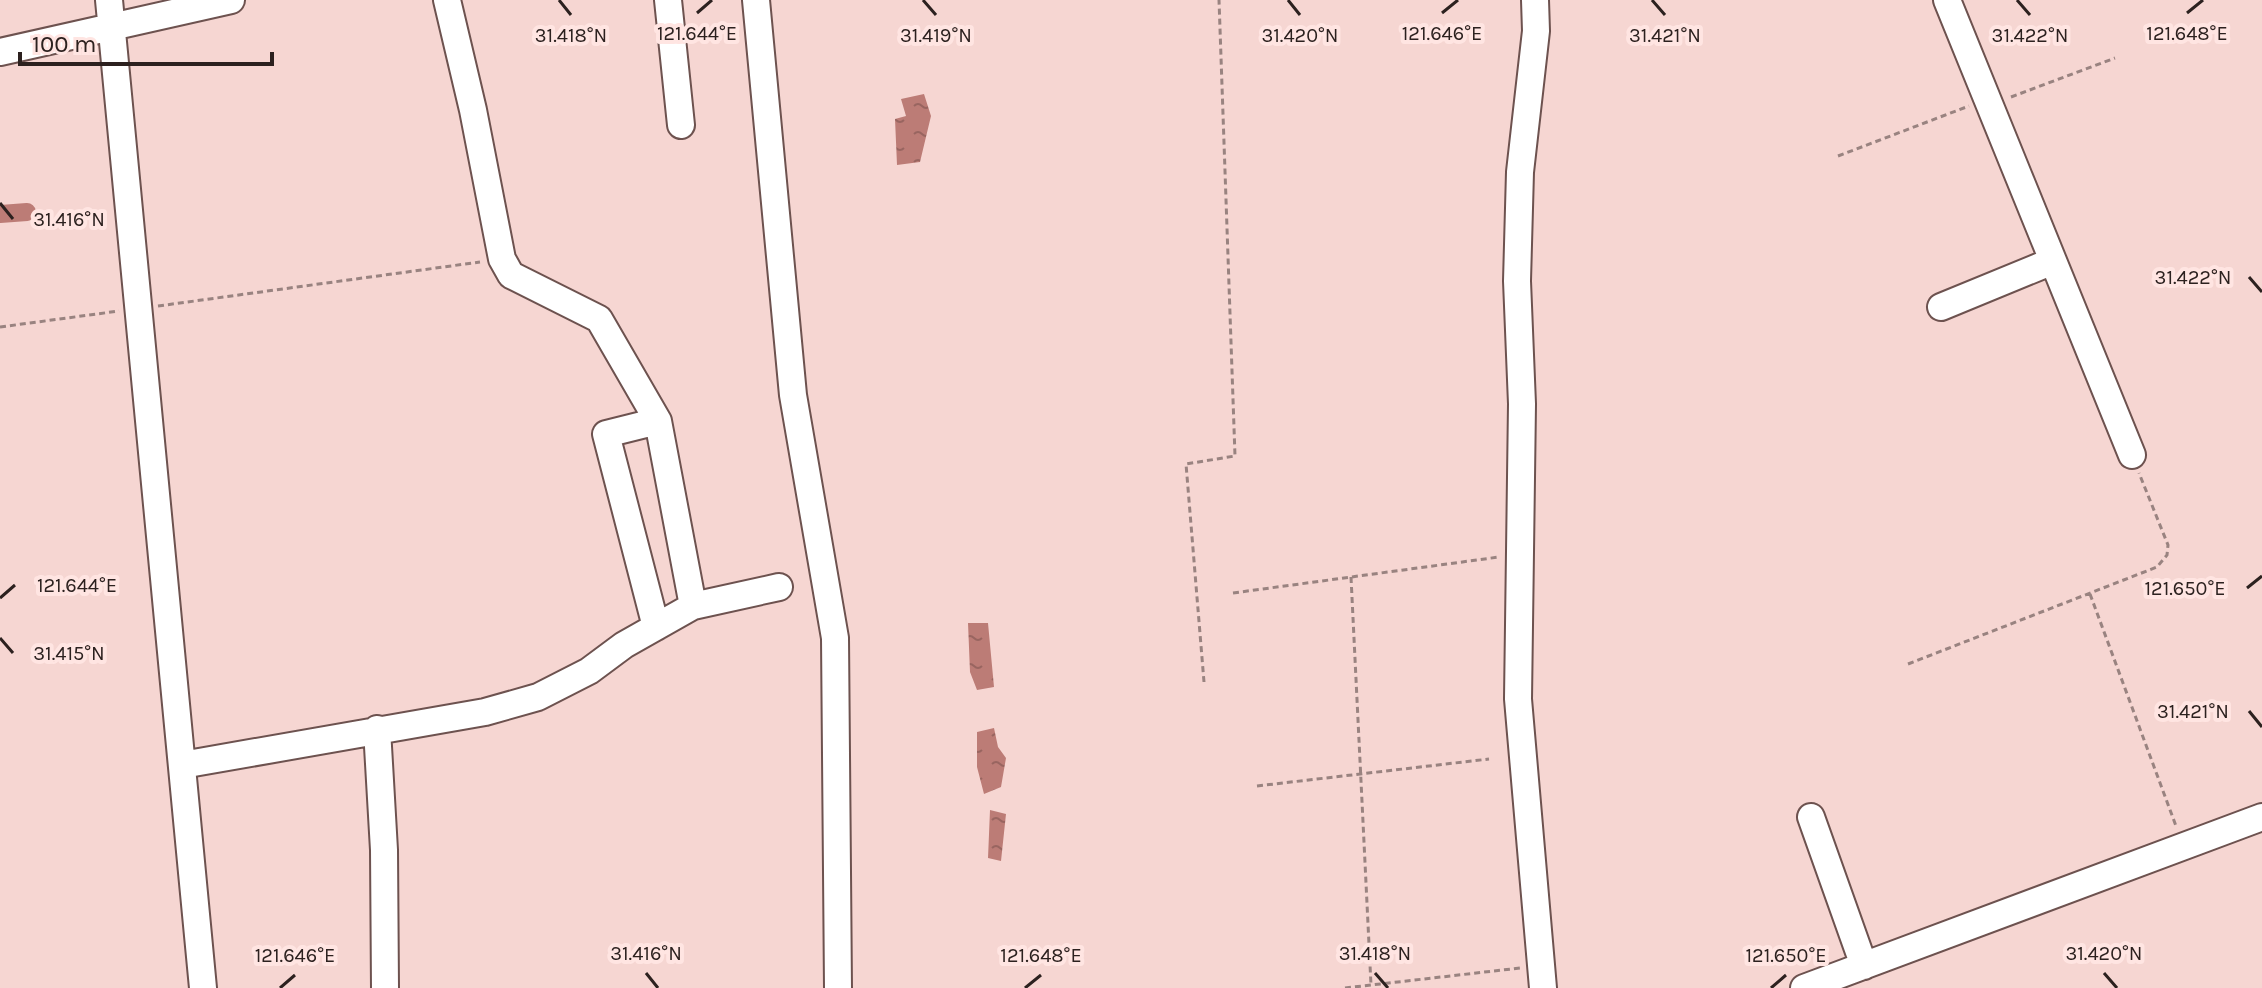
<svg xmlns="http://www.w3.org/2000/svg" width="2262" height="988" viewBox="0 0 2262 988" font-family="Karla,sans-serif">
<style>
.water{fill:url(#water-ripples)}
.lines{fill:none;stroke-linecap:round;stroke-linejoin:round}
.canal{stroke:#bc7c76;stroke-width:18}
.minor-casing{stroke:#6d524f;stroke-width:30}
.path{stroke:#998380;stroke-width:3;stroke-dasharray:6 4;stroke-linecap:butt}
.minor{stroke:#fff;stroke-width:26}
.ticks{fill:none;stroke:#2c211f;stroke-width:3}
.ticks-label{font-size:20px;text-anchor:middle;fill:#2c211f;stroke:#ffe5e2;stroke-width:8;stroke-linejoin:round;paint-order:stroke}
</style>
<defs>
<pattern id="water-ripples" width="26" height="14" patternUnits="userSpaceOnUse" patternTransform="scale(2)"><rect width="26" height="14" fill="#bc7c76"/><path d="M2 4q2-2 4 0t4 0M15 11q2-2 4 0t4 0" fill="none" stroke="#996560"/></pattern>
</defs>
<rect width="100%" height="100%" fill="#f6d6d2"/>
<path class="water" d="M 924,94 L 931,116 L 920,162 L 897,165 L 895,119 L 906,116 L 901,99 Z
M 968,623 L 988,623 L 994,687 L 977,690 L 970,672 Z
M 994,728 L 998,747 L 1006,758 L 1001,787 L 984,794 L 977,767 L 977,732 Z
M 990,810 L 1006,814 L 1001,861 L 988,858 Z"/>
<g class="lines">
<path class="canal" d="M 0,214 L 27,212"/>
<g class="minor-casing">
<path id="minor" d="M 109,0 L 203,988
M 447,0 L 473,110 L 502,259 L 511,275 L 599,319 L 658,421 L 693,606
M 668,0 L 681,125
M 756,0 L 793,395 L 835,638 L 838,988
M 1535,0 L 1536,31 L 1520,172 L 1517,281 L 1522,404 L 1518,699 L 1543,988
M 1947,0 L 2132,455
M 0,52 L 231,0
M 1941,307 L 2053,261
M 656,627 L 606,434 L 658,421
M 377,729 L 384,850 L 385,988
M 182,765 L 485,712 L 538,697 L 589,671 L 624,645 L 693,606 L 779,587
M 1811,817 L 1864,966
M 1804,988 L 2262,817"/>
</g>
<path class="path" d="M 2011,97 L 2115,58
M 1838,156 L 1969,106
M 158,306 L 480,262
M 0,327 L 119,311
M 1351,577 L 1371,985
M 1233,593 L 1499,557
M 2090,594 L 2176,826
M 1908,664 L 2157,567 L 2167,555 L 2168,545 L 2139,473
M 1204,682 L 1186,464 L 1235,456 L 1219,0
M 1257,786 L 1489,759
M 1345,988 L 1520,968"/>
<use href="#minor" class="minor"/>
</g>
<path class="ticks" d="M 559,0 L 571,15M 923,0 L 936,15M 1288,0 L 1300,15M 1652,0 L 1665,15M 2017,0 L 2030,15M 697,13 L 712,0M 1442,13 L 1458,0M 2187,13 L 2203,0M 0,203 L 13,219M 2249,277 L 2262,292M 2247,588 L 2262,576M 0,598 L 15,585M 0,638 L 13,653M 2249,711 L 2262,727M 646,973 L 658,988M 1375,973 L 1388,988M 2104,973 L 2117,988M 280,988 L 295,975M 1025,988 L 1041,975M 1771,988 L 1786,975"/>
<g class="ticks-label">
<text x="697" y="40">121.644°E</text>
<text x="1442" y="40">121.646°E</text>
<text x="2187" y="40">121.648°E</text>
<text x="571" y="42">31.418°N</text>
<text x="936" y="42">31.419°N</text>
<text x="1300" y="42">31.420°N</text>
<text x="1665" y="42">31.421°N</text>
<text x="2030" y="42">31.422°N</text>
<text x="69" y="226">31.416°N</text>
<text x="2193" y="284">31.422°N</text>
<text x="77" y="592">121.644°E</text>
<text x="2185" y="595">121.650°E</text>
<text x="69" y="660">31.415°N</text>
<text x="2193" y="718">31.421°N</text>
<text x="646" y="960">31.416°N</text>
<text x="1375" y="960">31.418°N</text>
<text x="2104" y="960">31.420°N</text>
<text x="295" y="962">121.646°E</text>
<text x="1041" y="962">121.648°E</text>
<text x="1786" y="962">121.650°E</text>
</g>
<path d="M20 52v12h252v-12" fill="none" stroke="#2c211f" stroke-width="4"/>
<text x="32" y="52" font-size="24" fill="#2c211f" stroke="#ffe5e2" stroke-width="6" paint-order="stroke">100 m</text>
</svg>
